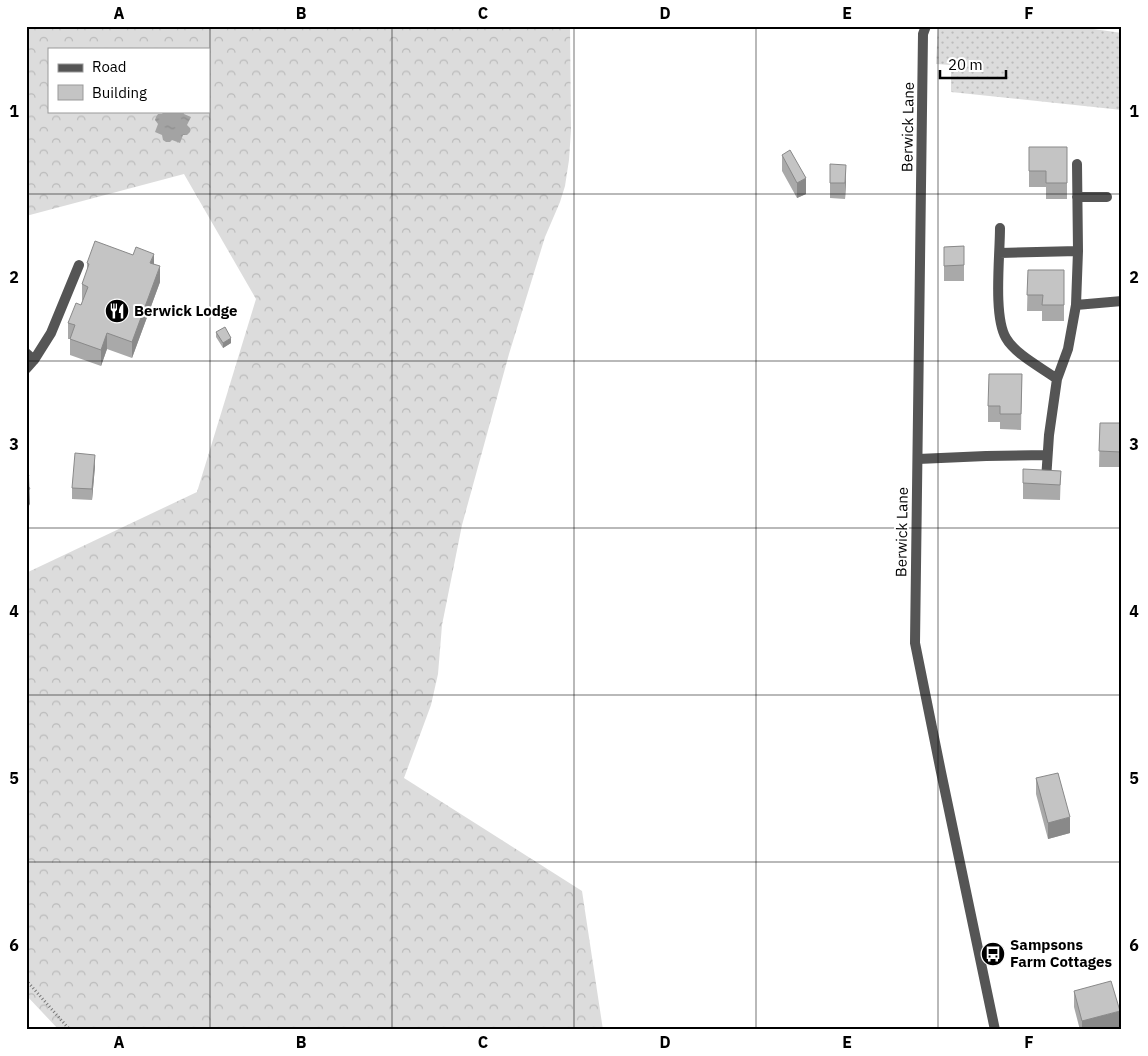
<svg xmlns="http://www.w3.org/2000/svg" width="1148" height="1056" viewBox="0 0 1148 1056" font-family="'IBM Plex Sans',sans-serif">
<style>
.grass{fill:url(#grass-dots)}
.forest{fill:url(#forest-crowns);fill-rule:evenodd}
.water{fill:url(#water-ripples)}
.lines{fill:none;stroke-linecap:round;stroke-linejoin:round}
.path{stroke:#777;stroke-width:3;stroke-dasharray:1 2.5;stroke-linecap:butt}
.lane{stroke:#555;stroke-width:10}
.street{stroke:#555;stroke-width:10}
.wall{fill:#a9a9a9}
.shaded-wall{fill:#898989}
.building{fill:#c4c4c4;stroke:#898989}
.grid{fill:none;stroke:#000;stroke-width:1;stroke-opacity:0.55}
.labels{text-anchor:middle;stroke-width:4;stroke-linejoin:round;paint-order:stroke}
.street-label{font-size:15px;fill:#000;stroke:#fff}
.poi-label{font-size:15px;font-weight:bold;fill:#000;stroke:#fff;text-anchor:start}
.neatline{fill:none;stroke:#000;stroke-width:2}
.grid-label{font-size:16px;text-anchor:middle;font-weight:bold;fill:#000}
</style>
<defs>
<pattern id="grass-dots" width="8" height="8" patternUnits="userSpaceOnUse" patternTransform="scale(1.25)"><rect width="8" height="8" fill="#dcdcdc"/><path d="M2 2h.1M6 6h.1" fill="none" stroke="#bbb" stroke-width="1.8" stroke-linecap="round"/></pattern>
<pattern id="forest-crowns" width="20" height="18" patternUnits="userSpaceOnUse" patternTransform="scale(1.25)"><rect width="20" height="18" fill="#dcdcdc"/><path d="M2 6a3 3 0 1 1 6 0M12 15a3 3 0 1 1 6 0" fill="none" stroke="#bbb"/></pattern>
<pattern id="water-ripples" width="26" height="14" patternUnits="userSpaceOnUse" patternTransform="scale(1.25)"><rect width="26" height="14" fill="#a3a3a3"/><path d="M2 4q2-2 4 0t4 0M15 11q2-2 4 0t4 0" fill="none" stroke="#8b8b8b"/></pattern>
</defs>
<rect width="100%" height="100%" fill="#fff"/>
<path class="grass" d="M 938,26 L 1072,26 L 1122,33 L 1122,110 L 951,92 L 951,65 L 936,64 Z"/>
<path class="forest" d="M 28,26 L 570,26 L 571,130 L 569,160 L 565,186 L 560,202 L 545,237 L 509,354 L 462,525 L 442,625 L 438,674 L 431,705 L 404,778 L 582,891 L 603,1030 L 59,1030 L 26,995 L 26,573 L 197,492 L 256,299 L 184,174 L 26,216 L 26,32 ZM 49,49 L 209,49 L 209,111 L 49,111 Z"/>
<path class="water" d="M 164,111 L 183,111 L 184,114 L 191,117 L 187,125 L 190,128 L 190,132 L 187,135 L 183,135 L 180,143 L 172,140 L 170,142 L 166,142 L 163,140 L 162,135 L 155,132 L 158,124 L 155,120 L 156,117 L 158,114 L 162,114 Z"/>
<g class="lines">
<path class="path" d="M 26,980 L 70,1030"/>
<path class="lane" d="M 1077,197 L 1107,197
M 1000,228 C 1000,256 993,316 1006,338 C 1015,354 1042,368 1057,379
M 1000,253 L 1078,251
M 1076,305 L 1122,301
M 26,353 L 34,360 L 26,369
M 34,360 L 51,333 L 79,265
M 918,459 L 986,456 L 1047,455
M 1046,480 L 1049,435 L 1057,379 L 1068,349 L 1076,305 L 1078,251 L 1077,164"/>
<path class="street" d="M 926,26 L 923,34 L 915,643 L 941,772 L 995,1030"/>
</g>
<path class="wall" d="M 1029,147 L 1067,147 L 1067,199 L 1046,199 L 1046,187 L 1029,187 Z
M 782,155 L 806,194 L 797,198 L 782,171 Z
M 846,181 L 845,199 L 830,198 L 830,183 Z
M 964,246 L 964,281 L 944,281 L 944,247 Z
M 87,263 L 154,264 L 160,282 L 132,358 L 107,349 L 101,366 L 70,355 L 70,339 L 68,339 L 68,323 L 81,305 L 83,301 L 82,300 L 82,284 L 87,271 Z
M 1028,270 L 1064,270 L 1064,321 L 1042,321 L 1042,311 L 1027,311 Z
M 216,332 L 231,343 L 223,348 L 216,337 Z
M 1022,374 L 1021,430 L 1000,429 L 1000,422 L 988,422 L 988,406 Z
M 1100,423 L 1121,423 L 1121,467 L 1099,467 Z
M 95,466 L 92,500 L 72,499 L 72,488 Z
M 1061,471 L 1060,500 L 1023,499 L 1023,483 Z
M 1036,778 L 1070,833 L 1048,839 L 1036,794 Z
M 1074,991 L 1120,1027 L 1109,1030 L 1080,1030 L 1074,1007 Z"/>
<path class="shaded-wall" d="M 846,165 L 846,181 L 845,199 L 845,183 Z
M 806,178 L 806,194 L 797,198 L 797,183 Z
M 154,254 L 154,269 L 150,263 Z
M 160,266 L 160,282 L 132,358 L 132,342 Z
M 107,333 L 107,349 L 101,366 L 101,350 Z
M 231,338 L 231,343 L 223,348 L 223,343 Z
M 95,455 L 95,466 L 92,500 L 92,489 Z
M 29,475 L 30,504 L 26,511 L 26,481 Z
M 1070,817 L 1070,833 L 1048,839 L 1048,823 Z
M 1120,1011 L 1120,1027 L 1109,1030 L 1082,1030 L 1082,1021 Z"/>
<path class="building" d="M 1029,147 L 1067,147 L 1067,183 L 1046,183 L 1046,171 L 1029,171 Z
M 790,150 L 806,178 L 797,183 L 782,155 Z
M 830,164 L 846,165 L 845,183 L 830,183 Z
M 95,241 L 133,255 L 136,247 L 154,254 L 150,263 L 160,266 L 132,342 L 107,333 L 101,350 L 70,339 L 75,325 L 68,323 L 76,303 L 81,305 L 88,287 L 82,284 L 89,264 L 87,263 Z
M 964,246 L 964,265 L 944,266 L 944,247 Z
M 1028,270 L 1064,270 L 1064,305 L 1042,305 L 1043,295 L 1027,295 Z
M 225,327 L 231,338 L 223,343 L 216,332 Z
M 989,374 L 1022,374 L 1021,414 L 1000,414 L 1000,406 L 988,406 Z
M 1100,423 L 1121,423 L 1121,452 L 1099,451 Z
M 75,453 L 95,455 L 92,489 L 72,488 Z
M 1023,469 L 1061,471 L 1060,485 L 1023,483 Z
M 26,474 L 29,475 L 26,481 Z
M 26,486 L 30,488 L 26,495 Z
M 1058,773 L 1070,817 L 1048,823 L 1036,778 Z
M 1111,981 L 1120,1011 L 1082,1021 L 1074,991 Z"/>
<path class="grid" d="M 210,26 L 210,1030M 392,26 L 392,1030M 574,26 L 574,1030M 756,26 L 756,1030M 938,26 L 938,1030M 26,194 L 1122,194M 26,361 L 1122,361M 26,528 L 1122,528M 26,695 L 1122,695M 26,862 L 1122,862"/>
<defs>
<g id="restaurant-disc" transform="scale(1.25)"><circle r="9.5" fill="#000" stroke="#fff"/><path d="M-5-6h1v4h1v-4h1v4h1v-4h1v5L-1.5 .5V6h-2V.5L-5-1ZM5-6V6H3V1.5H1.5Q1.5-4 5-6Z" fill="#fff"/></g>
<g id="bus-disc" transform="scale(1.25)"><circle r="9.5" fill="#000" stroke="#fff"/><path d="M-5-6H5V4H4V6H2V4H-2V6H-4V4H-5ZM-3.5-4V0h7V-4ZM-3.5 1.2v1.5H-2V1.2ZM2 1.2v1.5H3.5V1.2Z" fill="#fff"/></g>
</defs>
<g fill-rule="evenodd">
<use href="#restaurant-disc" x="117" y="311"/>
<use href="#bus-disc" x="993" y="954"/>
</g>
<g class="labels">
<g class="street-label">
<text transform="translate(908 127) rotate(-89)" y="5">Berwick Lane</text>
<text transform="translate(902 532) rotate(-89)" y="5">Berwick Lane</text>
</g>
<g class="poi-label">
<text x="134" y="316">Berwick Lodge</text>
<text x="1010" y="950">Sampsons<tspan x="1010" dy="17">Farm Cottages</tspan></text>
</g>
</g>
<rect width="1148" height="1056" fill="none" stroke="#ffffff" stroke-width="55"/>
<rect x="48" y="48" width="162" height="65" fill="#ffffff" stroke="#999999"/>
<rect x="58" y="64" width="25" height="8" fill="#555555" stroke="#999999"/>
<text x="92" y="72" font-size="15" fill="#000000">Road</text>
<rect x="58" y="85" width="25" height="15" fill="#c4c4c4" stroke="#999999"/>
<text x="92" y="98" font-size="15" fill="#000000">Building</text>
<path d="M940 70v8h66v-8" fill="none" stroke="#000000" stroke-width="2.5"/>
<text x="948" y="70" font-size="15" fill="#000000" stroke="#ffffff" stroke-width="4" paint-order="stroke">20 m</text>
<rect x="28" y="28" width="1092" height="1000" class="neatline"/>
<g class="grid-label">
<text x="119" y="19">A</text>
<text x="301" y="19">B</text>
<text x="483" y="19">C</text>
<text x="665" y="19">D</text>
<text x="847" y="19">E</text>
<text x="1029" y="19">F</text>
<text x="14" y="117">1</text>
<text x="1134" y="117">1</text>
<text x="14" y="283">2</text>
<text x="1134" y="283">2</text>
<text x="14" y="450">3</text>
<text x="1134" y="450">3</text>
<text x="14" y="617">4</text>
<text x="1134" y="617">4</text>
<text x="14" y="784">5</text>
<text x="1134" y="784">5</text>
<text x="14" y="951">6</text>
<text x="1134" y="951">6</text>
<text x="119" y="1048">A</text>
<text x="301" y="1048">B</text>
<text x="483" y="1048">C</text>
<text x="665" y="1048">D</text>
<text x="847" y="1048">E</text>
<text x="1029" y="1048">F</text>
</g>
</svg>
